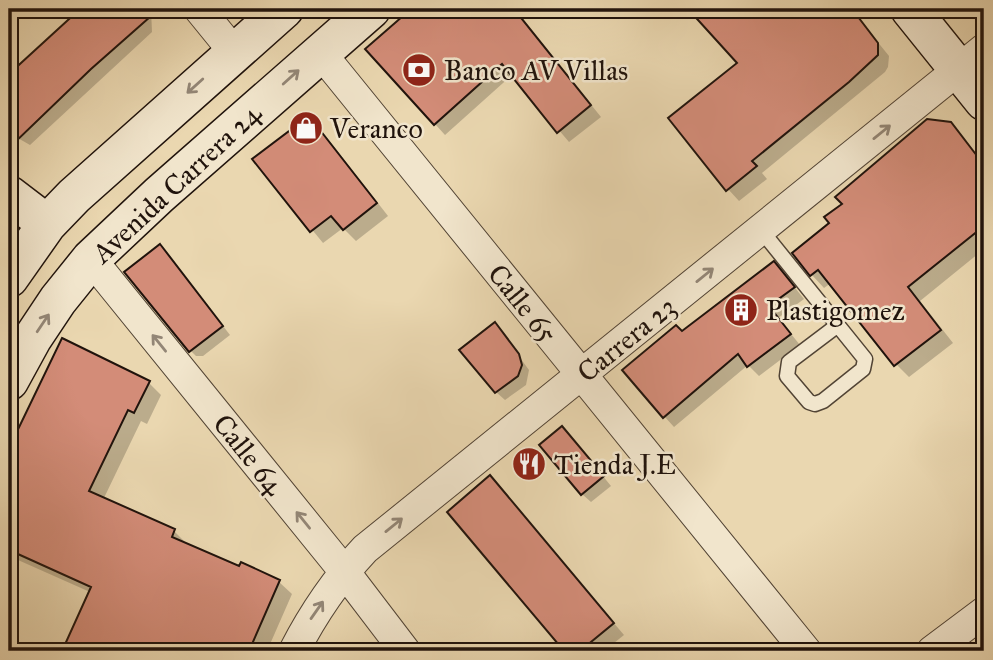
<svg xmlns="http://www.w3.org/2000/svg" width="993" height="660" viewBox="0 0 993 660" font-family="'IM FELL Great Primer',serif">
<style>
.shadow{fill:#0003}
.building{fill:#d38c78;stroke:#20130c;stroke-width:2}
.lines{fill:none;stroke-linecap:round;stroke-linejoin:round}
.lane-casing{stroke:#524435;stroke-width:17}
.street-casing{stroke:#524435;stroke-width:32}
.secondary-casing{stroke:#20130c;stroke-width:41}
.lane{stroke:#f1e5cc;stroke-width:14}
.street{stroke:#f1e5cc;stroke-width:30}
.secondary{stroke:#f1e5cc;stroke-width:38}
.oneway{stroke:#938676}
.labels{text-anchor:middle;stroke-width:5;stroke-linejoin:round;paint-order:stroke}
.poi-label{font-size:28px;fill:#20130c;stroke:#f1e5cc;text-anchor:start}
.street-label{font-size:28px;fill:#20130c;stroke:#f1e5cc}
</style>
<rect width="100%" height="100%" fill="#ead7b0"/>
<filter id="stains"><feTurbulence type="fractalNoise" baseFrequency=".00286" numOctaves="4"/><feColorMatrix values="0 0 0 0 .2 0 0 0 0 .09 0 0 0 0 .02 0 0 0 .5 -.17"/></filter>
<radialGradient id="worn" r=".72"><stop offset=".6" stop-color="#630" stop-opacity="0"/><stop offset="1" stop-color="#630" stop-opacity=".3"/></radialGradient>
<path class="shadow" d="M 83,9 L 151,9 L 152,32 L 30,145 L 9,133 L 9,77 Z
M 417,9 L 514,9 L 601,117 L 569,142 L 512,75 L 445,135 L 435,124 L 406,18 Z
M 706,9 L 851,9 L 889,56 L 888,67 L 885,72 L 762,173 L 767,179 L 739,201 L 728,189 L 740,63 Z
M 968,9 L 984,9 L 975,16 Z
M 309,118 L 321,130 L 388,216 L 356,241 L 343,228 L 323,243 L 255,160 Z
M 950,124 L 984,164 L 984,249 L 920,301 L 953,343 L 909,377 L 896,364 L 831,283 L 824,288 L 812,275 Z
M 168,255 L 230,335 L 203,356 L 196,356 L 187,347 Z
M 784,274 L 804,299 L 778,318 L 800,345 L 759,376 L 748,365 L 674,427 L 664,416 L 682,333 Z
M 495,324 L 529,370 L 526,385 L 505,400 L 496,392 Z
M 149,383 L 161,395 L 147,424 L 141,421 L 103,500 L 174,531 L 186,543 L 240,569 L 242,565 L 279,582 L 292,594 L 267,651 L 64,651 L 90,592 L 9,556 L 9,461 L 28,417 Z
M 571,437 L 611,486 L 591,502 L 582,494 Z
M 490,477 L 624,635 L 604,651 L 567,651 L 449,512 Z"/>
<path class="building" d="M 80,9 L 159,9 L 91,69 L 9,148 L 9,74 Z
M 411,9 L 514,9 L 591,105 L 557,133 L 502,64 L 434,125 L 365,49 Z
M 688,9 L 852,9 L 878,43 L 878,55 L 849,82 L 752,161 L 757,166 L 726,191 L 668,118 L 737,63 Z
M 309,116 L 377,203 L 343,230 L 331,216 L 310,232 L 252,159 Z
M 927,119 L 951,122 L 984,165 L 984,226 L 908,287 L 941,330 L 894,366 L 818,270 L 810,276 L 792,253 L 829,223 L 824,217 L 842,204 L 835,197 Z
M 160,244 L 223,326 L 189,352 L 124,272 Z
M 774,261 L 795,287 L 769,306 L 791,334 L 747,367 L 738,354 L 663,418 L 622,370 L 676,325 L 682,331 Z
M 495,322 L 519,354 L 522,365 L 518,376 L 495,393 L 459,350 Z
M 62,338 L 150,381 L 134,413 L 128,410 L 89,491 L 175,529 L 172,537 L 239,566 L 241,562 L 280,580 L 249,651 L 62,651 L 91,587 L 9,550 L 9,448 Z
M 562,426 L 604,476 L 581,495 L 539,445 Z
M 490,475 L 614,623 L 580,651 L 564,651 L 447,512 Z"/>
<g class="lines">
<g class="lane-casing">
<path id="lane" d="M 761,230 L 865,359 L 863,369 L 823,401 L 815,404 L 809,402 L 787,376 L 789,362 L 838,325"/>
</g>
<g class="street-casing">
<path id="street" d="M 199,9 L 234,52
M 320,52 L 806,651
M 91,259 L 344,571 L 405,651
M 294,651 C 313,614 336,580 365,549 L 984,49
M 932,651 L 984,612"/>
</g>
<g class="secondary-casing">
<path id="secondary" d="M 910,9 L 984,101
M 9,195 L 47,224
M 9,278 L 47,224 L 74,196 L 284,9
M 9,381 L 32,339 L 58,300 L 91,259 L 159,195 L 371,9"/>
</g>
<use href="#lane" class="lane"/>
<use href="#street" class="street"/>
<use href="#secondary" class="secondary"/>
</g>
<defs><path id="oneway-shaft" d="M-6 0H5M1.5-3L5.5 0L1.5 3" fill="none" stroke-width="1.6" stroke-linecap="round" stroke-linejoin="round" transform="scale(1.75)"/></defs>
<g class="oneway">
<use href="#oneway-shaft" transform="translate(291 77) rotate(-42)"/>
<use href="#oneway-shaft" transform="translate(195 86) rotate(138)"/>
<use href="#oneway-shaft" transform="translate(882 132) rotate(-39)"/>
<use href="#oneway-shaft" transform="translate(705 275) rotate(-39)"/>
<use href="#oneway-shaft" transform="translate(43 323) rotate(-56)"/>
<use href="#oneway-shaft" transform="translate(159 343) rotate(-129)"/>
<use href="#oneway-shaft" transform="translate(303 520) rotate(-129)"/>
<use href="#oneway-shaft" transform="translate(394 525) rotate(-39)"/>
<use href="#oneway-shaft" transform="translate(317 610) rotate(-55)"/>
</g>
<defs>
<g id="bank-disc" transform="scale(1.75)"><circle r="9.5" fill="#8f2418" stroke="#f1e5cc"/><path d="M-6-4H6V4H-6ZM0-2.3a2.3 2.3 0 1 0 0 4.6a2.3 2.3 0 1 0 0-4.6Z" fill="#fff"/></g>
<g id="shop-disc" transform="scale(1.75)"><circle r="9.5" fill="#8f2418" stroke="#f1e5cc"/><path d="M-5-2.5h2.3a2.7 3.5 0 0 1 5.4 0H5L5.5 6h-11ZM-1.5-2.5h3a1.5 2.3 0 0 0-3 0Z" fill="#fff"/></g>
<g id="building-disc" transform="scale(1.75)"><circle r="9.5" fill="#8f2418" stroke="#f1e5cc"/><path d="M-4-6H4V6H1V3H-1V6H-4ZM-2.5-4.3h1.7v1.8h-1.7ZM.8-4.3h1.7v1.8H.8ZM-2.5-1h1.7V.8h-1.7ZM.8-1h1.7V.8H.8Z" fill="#fff"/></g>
<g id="restaurant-disc" transform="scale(1.75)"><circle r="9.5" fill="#8f2418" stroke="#f1e5cc"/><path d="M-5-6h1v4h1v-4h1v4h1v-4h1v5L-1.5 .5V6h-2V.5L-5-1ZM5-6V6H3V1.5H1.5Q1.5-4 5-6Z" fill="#fff"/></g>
</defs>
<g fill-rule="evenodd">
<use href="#bank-disc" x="419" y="70"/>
<use href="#shop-disc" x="306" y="128"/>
<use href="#building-disc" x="741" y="310"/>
<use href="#restaurant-disc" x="529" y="464"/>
</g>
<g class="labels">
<g class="poi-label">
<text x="444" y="80">Banco AV Villas</text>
<text x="330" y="138">Veranco</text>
<text x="766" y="320">Plastigomez</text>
<text x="554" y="474">Tienda J.E</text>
</g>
<g class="street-label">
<text transform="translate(176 183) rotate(-43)" y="10">Avenida Carrera 24</text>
<text transform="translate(523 303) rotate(51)" y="10">Calle 65</text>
<text transform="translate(626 339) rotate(-39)" y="10">Carrera 23</text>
<text transform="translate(249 454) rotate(51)" y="10">Calle 64</text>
</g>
</g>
<rect width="993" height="660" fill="none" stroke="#ead7b0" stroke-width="35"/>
<rect x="10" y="10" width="972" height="639" fill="none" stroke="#20130c" stroke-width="3.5"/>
<rect x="18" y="18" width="958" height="625" fill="none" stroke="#20130c" stroke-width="2"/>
<rect width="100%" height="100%" filter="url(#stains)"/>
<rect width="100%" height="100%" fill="url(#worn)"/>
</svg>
